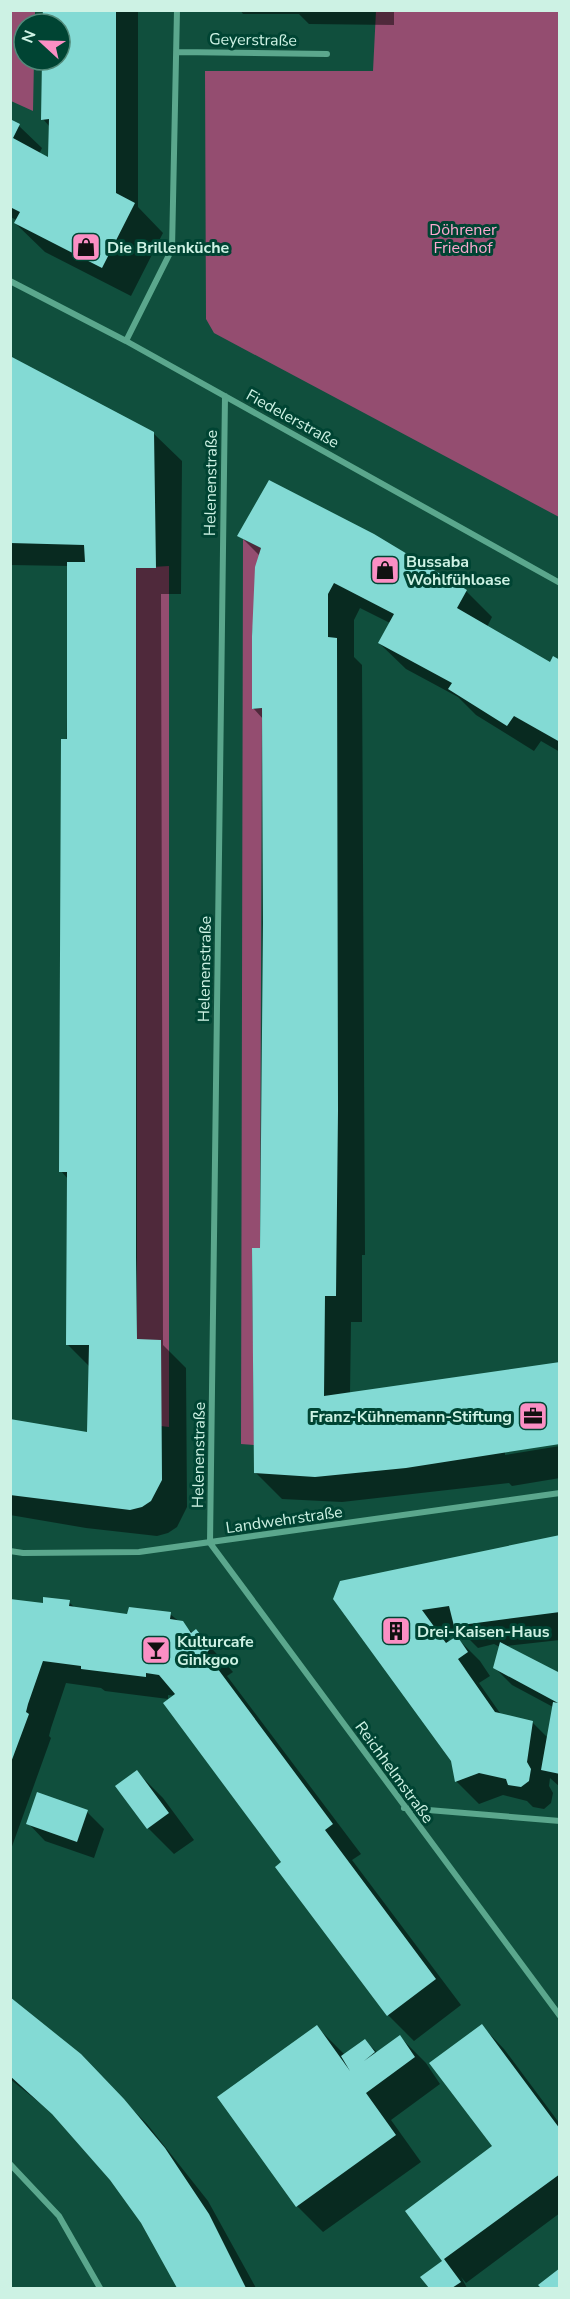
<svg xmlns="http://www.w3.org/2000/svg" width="570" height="2299" viewBox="0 0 570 2299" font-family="'Nunito Sans',sans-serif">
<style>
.green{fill:#944d70}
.shadow{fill:#0007;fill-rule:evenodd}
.building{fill:#83dad4}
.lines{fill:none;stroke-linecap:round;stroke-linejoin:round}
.minor{stroke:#5ba78d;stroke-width:6}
.labels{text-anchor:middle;stroke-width:6;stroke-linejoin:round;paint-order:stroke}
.street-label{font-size:16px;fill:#cdf2e4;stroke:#043}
.park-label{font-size:16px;fill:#fca9d0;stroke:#043}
.poi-label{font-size:16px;font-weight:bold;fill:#cdf2e4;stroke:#043;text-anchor:start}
</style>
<rect width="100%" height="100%" fill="#104f3d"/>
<path class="green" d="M 10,11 L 35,11 L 35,24 L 24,24 L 24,60 L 34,60 L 33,111 L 11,101 Z
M 376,11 L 559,11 L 559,517 L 214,333 L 206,319 L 205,71 L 373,71 Z
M 243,539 L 261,548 L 252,636 L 252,709 L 262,708 L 260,1248 L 252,1248 L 254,1445 L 241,1444 Z
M 169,566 L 169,1427 L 161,1426 L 137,1339 L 136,568 Z"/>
<path class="shadow" d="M 44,10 L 138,10 L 138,207 L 163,233 L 131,296 L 45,252 L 15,223 L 17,220 L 10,217 L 10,121 L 19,126 L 42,148 L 39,154 L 49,160 L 50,127 L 43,119 L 43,60 L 60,60 L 60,24 L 44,24 Z
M 240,10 L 394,10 L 394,25 L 309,24 L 299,14 L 243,14 Z
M 10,358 L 153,433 L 182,461 L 181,594 L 161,594 L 163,1345 L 186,1368 L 187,1507 L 177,1527 L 168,1533 L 157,1536 L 86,1528 L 10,1515 L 10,1420 L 89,1433 L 90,1367 L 67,1344 L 68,1179 L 61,1171 L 69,566 L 10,565 Z
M 239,535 L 466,591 L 492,617 L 487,627 L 551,664 L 560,662 L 560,752 L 541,741 L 534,751 L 476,715 L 458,697 L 406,669 L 379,643 L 390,623 L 360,608 L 354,620 L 354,657 L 362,665 L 365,1255 L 362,1255 L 362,1322 L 351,1322 L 350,1394 L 505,1452 L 505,1455 L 560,1446 L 560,1478 L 512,1486 L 509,1483 L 342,1502 L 282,1499 L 256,1473 L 262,1249 L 263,719 L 253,708 L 260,556 Z
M 560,1537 L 560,1640 L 506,1646 L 560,1675 L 560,1787 L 550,1778 L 549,1786 L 553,1793 L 551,1803 L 544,1809 L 533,1807 L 527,1801 L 503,1795 L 479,1804 L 456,1781 L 452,1760 L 334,1598 ZM 460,1630 L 478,1648 L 494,1644 L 500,1647 L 494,1667 L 512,1685 L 553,1707 L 548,1738 L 533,1723 L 502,1716 L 479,1683 L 490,1676 L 480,1661 L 457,1638 L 450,1643 L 443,1632 Z
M 10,1600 L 44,1605 L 69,1602 L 76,1609 L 129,1615 L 170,1614 L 193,1633 L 196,1631 L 233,1672 L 227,1676 L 361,1854 L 352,1860 L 461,2005 L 414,2041 L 388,2015 L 283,1863 L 176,1696 L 168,1695 L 168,1699 L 105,1691 L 101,1688 L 66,1683 L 51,1728 L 49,1736 L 51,1738 L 10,1852 Z
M 137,1772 L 163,1798 L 194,1840 L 174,1854 L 148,1828 Z
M 87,1812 L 104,1829 L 94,1858 L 45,1841 L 28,1823 Z
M 10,2000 L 61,2038 L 147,2124 L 208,2201 L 256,2288 L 178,2288 L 162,2256 L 122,2193 L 51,2112 L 10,2079 Z
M 482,2026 L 504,2049 L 560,2124 L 560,2213 L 466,2283 L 461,2277 L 467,2288 L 431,2288 L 422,2277 L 445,2261 L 407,2211 L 495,2146 Z
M 317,2027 L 345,2055 L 365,2041 L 378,2053 L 400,2037 L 426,2063 L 440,2084 L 391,2120 L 421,2162 L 323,2232 L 297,2206 L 219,2098 Z"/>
<path class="building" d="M 43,10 L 116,10 L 116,193 L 135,203 L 102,268 L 14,223 L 20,212 L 10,207 L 10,119 L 20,124 L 13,138 L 48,157 L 49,119 L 41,120 L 42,60 L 60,60 L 60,24 L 42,24 Z
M 10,356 L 154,432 L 156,568 L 136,568 L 136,1257 L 137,1339 L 161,1340 L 162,1480 L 151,1501 L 142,1507 L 130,1510 L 10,1495 L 10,1419 L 87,1432 L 89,1345 L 66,1345 L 67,1172 L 59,1172 L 61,739 L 67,739 L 67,562 L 85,562 L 84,545 L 10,543 Z
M 269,480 L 374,534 L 467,590 L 457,608 L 550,662 L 553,656 L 560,660 L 560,742 L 514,716 L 507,726 L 448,689 L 452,683 L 378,643 L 394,614 L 334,583 L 328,594 L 328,637 L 337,638 L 338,1111 L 336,1296 L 325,1296 L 324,1396 L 560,1362 L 560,1444 L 406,1468 L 315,1477 L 254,1473 L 252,1248 L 260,1248 L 263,923 L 262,708 L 252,709 L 252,636 L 255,567 L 261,548 L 237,536 Z
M 560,1535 L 560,1612 L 454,1626 L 449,1606 L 422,1610 L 446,1643 L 457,1636 L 468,1652 L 458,1659 L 495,1712 L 533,1721 L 527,1762 L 531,1769 L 529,1781 L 521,1787 L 508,1785 L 506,1779 L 479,1773 L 455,1782 L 451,1761 L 333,1599 L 340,1581 Z
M 43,1597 L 70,1600 L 69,1606 L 127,1614 L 129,1607 L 171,1612 L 170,1619 L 183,1621 L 191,1633 L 196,1629 L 211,1648 L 206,1653 L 333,1824 L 325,1830 L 436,1979 L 387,2016 L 275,1867 L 281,1862 L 163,1703 L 175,1694 L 159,1675 L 146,1673 L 146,1677 L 81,1669 L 81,1666 L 43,1661 L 28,1704 L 26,1712 L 29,1714 L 10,1765 L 10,1599 L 43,1603 Z
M 500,1642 L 560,1673 L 560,1774 L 541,1770 L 553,1702 L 558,1703 L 493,1668 Z
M 137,1770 L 169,1813 L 147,1829 L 115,1786 Z
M 37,1792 L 88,1810 L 77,1842 L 26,1824 Z
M 10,1997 L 81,2054 L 124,2099 L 165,2148 L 209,2214 L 246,2288 L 177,2288 L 141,2223 L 110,2180 L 52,2114 L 10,2076 Z
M 482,2024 L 560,2129 L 560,2174 L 444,2259 L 461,2282 L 452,2288 L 429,2288 L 420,2277 L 442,2261 L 405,2211 L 492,2146 L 429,2063 Z
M 317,2025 L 350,2071 L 341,2056 L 365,2039 L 375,2052 L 364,2061 L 400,2035 L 415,2057 L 366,2093 L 396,2135 L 296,2207 L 217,2097 Z
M 560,2268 L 560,2288 L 541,2288 L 538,2285 Z"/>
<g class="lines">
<path class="minor" d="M 178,52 L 327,54
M 10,281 L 126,341 L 560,583
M 126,341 L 172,249 L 177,10
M 225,396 L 210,1543 L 560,2016
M 10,1551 L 23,1553 L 139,1552 L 560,1493
M 404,1808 L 560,1821
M 10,2164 L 59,2216 L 100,2288"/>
</g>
<defs>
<g id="shop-square" transform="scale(1.5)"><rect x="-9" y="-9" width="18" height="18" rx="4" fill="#fb8fc4" stroke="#043"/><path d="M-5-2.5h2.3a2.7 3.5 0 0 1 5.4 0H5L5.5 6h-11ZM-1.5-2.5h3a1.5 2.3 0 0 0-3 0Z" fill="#111"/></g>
<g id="office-square" transform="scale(1.5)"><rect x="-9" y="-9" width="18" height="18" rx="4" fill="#fb8fc4" stroke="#043"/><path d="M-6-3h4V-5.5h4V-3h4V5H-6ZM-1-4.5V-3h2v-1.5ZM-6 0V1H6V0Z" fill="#111"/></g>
<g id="building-square" transform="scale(1.5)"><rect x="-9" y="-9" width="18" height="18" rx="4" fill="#fb8fc4" stroke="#043"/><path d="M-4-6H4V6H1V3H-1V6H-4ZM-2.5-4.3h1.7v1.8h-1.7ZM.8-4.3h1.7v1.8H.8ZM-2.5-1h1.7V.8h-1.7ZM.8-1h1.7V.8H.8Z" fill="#111"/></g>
<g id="bar-square" transform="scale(1.5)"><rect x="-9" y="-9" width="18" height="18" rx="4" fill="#fb8fc4" stroke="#043"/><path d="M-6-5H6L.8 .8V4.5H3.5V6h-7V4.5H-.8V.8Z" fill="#111"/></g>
</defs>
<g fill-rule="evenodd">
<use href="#shop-square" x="86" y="247"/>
<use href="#shop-square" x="385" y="570"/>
<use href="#office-square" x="533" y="1416"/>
<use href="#building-square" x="396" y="1631"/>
<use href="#bar-square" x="156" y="1650"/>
</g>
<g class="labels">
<g class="street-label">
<text transform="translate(253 39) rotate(1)" y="6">Geyerstraße</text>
<text transform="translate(293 418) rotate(29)" y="6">Fiedelerstraße</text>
<text transform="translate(210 483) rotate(-89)" y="6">Helenenstraße</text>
<text transform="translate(204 969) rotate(-89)" y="6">Helenenstraße</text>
<text transform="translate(198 1455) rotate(-89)" y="6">Helenenstraße</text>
<text transform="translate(284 1519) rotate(-8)" y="6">Landwehrstraße</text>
<text transform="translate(395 1772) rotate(54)" y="6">Reichhelmstraße</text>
</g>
<g class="park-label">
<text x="463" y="235">Döhrener<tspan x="463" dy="18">Friedhof</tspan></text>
</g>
<g class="poi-label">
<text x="107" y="253">Die Brillenküche</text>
<text x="406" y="567">Bussaba<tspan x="406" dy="18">Wohlfühloase</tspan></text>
<text x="512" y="1422" text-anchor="end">Franz-Kühnemann-Stiftung</text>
<text x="417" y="1637">Drei-Kaisen-Haus</text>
<text x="177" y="1647">Kulturcafe<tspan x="177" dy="18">Ginkgoo</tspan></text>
</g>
</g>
<rect width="570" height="2299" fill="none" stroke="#cdf2e4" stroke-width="24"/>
<g transform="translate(42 42) rotate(292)"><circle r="28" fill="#004433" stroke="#528a7a" stroke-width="1.5"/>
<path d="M0-4.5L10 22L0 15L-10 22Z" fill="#fb8fc4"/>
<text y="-9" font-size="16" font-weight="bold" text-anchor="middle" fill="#cdf2e4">N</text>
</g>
</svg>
